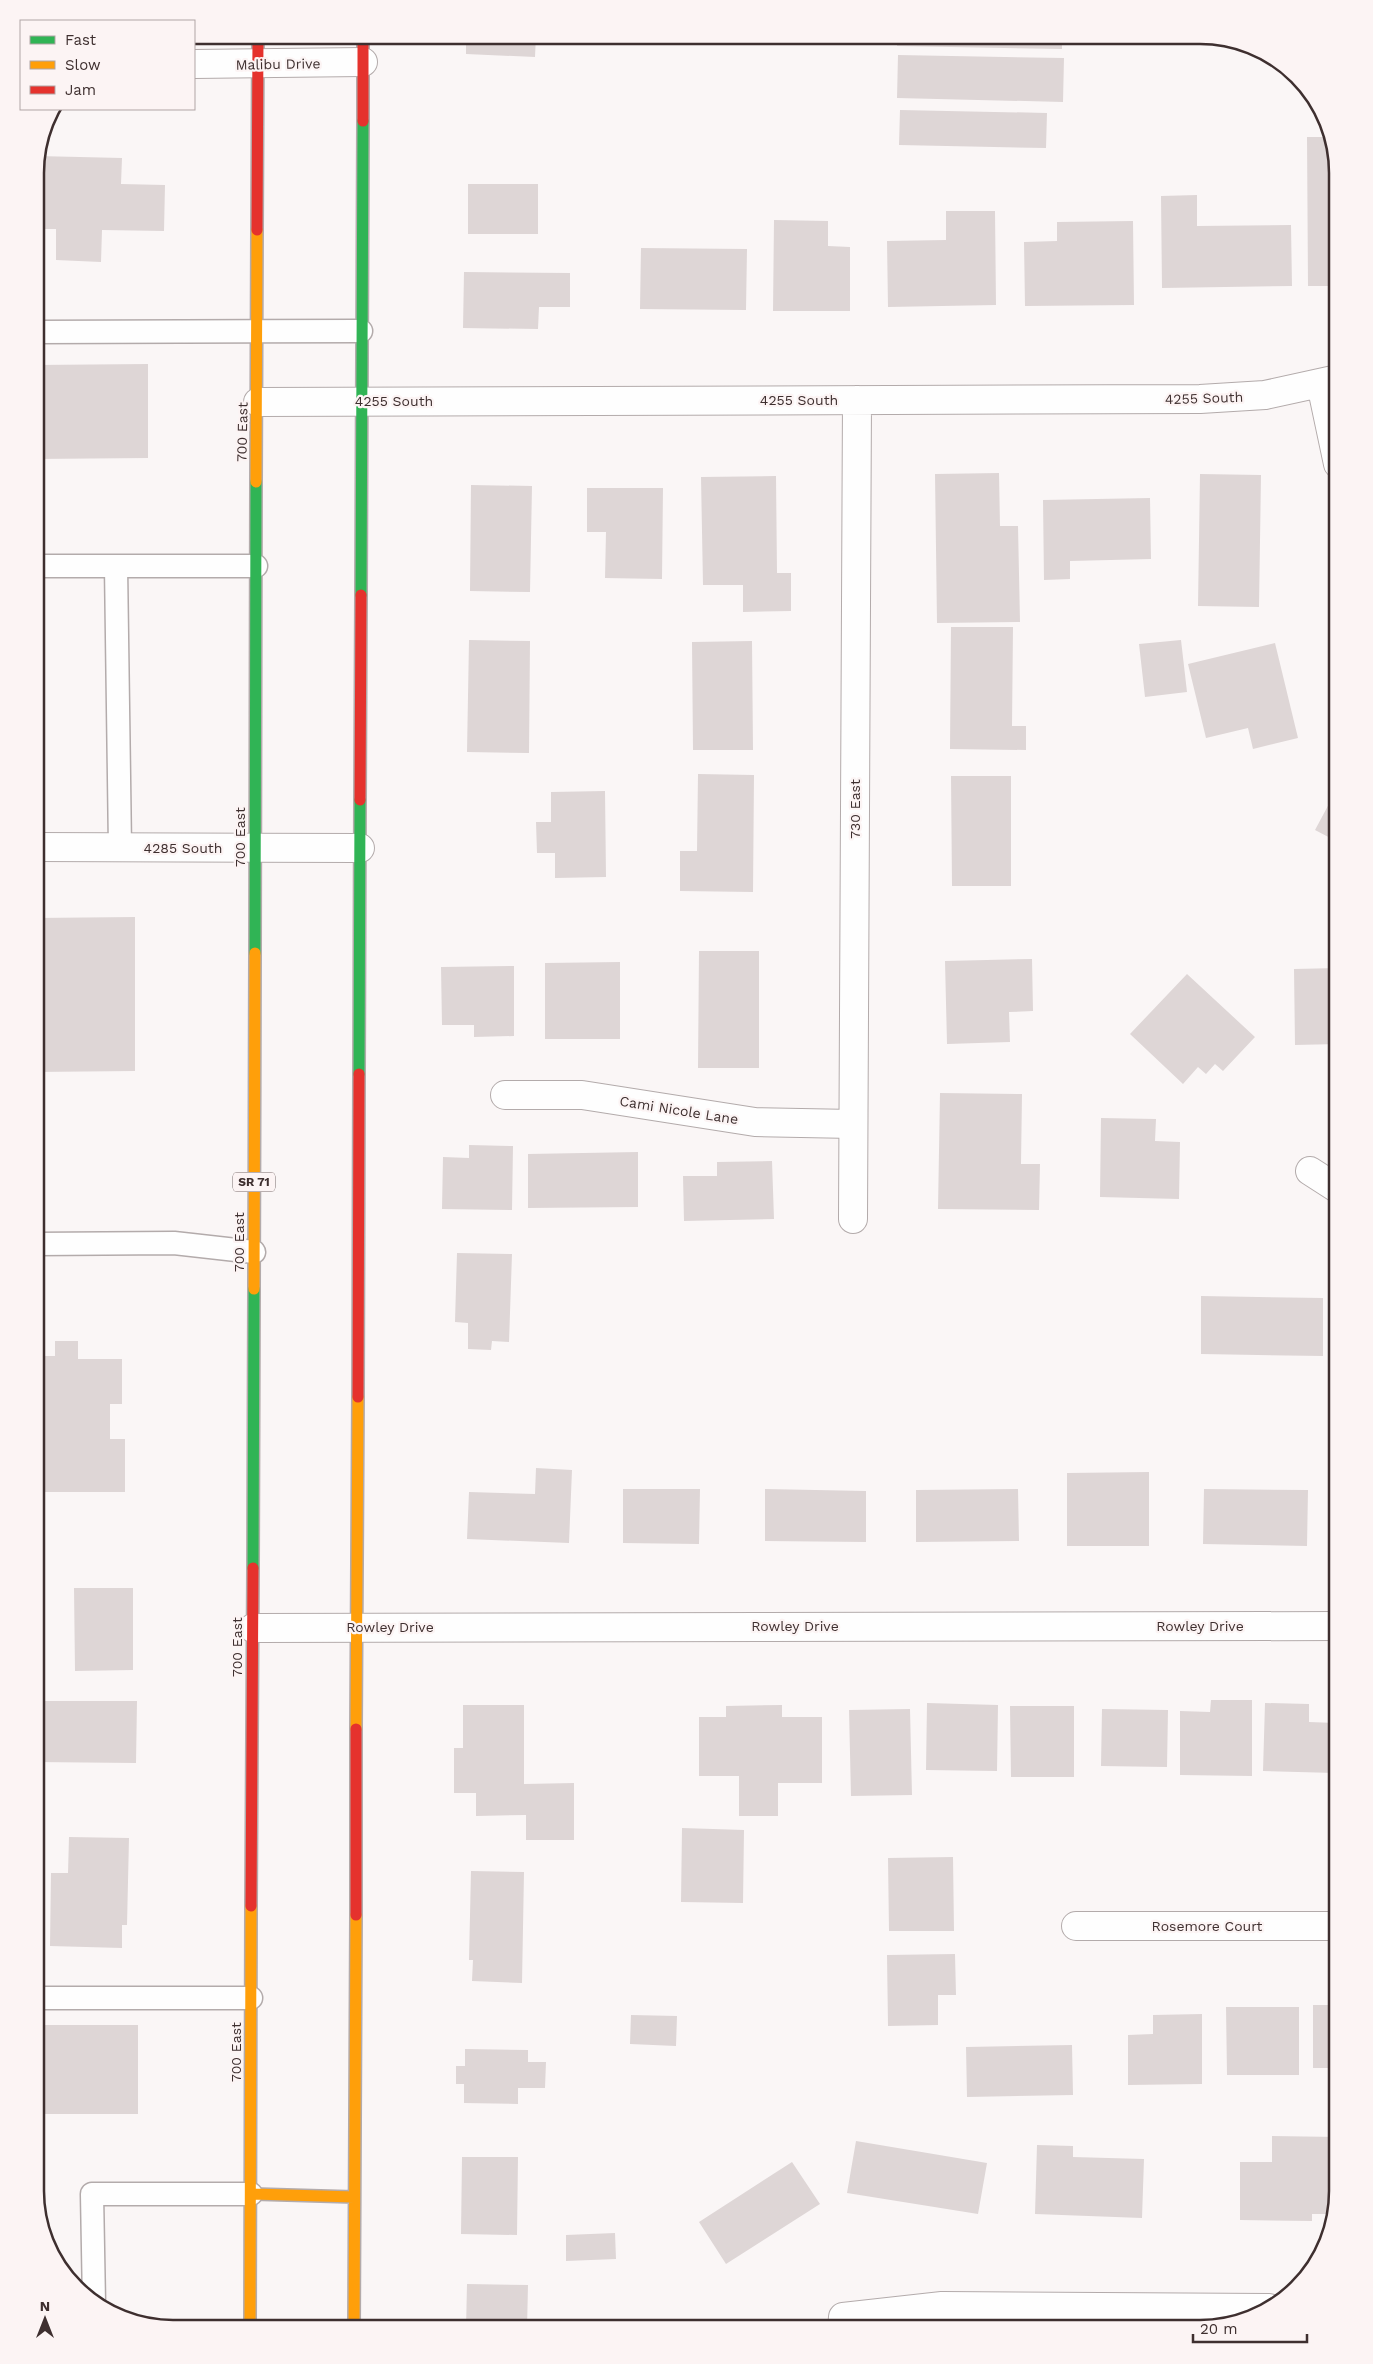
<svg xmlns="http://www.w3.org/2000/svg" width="1373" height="2364" viewBox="0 0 1373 2364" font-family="'Work Sans',sans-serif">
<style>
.building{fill:#ded6d6}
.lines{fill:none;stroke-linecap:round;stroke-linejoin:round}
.lane-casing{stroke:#b3abab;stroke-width:25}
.street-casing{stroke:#b3abab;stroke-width:30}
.fast-casing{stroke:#b3abab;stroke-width:14}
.slow-casing{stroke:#b3abab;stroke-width:14}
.jam-casing{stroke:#b3abab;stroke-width:14}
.lane{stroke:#fefefe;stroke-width:22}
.street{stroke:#fefefe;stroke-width:28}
.fast{stroke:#30b455;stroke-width:11}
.slow{stroke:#ff9f0a;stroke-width:11}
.jam{stroke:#e5322d;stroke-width:11}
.labels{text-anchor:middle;stroke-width:4.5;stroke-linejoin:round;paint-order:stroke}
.shield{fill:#fcf4f4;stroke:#776a6a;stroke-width:1}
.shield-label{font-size:12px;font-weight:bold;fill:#3e2f2f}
.street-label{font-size:14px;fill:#3e2f2f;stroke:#fcf4f4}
.rim{fill:none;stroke:#3e2f2f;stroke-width:2.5}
</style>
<rect width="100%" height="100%" fill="#faf6f6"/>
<path class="building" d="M 466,35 L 536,35 L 535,57 L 466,54 Z
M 688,35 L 817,35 L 818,42 L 688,45 Z
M 898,35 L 1062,35 L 1062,49 L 897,46 Z
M 898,55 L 1064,58 L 1063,102 L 897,98 Z
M 900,110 L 1047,113 L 1046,148 L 899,145 Z
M 1307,137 L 1330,137 L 1338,172 L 1338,286 L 1308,286 Z
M 37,156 L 122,158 L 121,184 L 165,185 L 164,231 L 102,230 L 101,262 L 56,260 L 56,229 L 36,229 Z
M 468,184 L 538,184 L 538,234 L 468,234 Z
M 1197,195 L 1197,226 L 1291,225 L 1292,286 L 1162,288 L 1161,196 Z
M 946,211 L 995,211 L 996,305 L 888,307 L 887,241 L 946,240 Z
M 774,220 L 828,221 L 828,246 L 850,247 L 850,311 L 773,311 Z
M 1133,221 L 1134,305 L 1025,306 L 1024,242 L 1057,241 L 1057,222 Z
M 641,248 L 747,249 L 746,310 L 640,309 Z
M 464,272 L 570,273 L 570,307 L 539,307 L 538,329 L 463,328 Z
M 148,364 L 148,458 L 35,459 L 35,365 Z
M 999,473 L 1000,526 L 1018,526 L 1020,622 L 937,623 L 935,474 Z
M 1200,474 L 1261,475 L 1259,607 L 1198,606 Z
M 776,476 L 777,573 L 791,573 L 791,611 L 743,612 L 743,585 L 703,585 L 701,477 Z
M 471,485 L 532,486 L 530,592 L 470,591 Z
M 587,488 L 663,488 L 662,579 L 605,578 L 606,532 L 587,532 Z
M 1150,498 L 1151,559 L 1070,561 L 1070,579 L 1044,580 L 1043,500 Z
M 951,627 L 1013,627 L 1012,726 L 1026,726 L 1026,750 L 950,749 Z
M 469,640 L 530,641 L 529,753 L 467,752 Z
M 1181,640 L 1187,692 L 1145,697 L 1139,644 Z
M 752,641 L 753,750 L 693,750 L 692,642 Z
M 1275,643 L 1298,738 L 1253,749 L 1248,728 L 1206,738 L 1188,664 Z
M 698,774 L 754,775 L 753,892 L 680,891 L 680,851 L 697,851 Z
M 951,776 L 1011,776 L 1011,886 L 952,886 Z
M 1338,787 L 1338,842 L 1315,830 Z
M 605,791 L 606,877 L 555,878 L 555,853 L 537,853 L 536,822 L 551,822 L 551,792 Z
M 135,917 L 135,1071 L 35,1072 L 35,918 Z
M 699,951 L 759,951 L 759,1068 L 698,1068 Z
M 1032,959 L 1033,1011 L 1009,1012 L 1010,1042 L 947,1044 L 945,961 Z
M 620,962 L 620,1039 L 545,1039 L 545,963 Z
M 514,966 L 514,1036 L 474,1037 L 474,1025 L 442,1025 L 441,967 Z
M 1338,968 L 1338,1044 L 1295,1045 L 1294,969 Z
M 1187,974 L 1255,1037 L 1223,1071 L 1215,1064 L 1206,1074 L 1198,1067 L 1183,1084 L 1130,1034 Z
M 940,1093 L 1022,1094 L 1021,1164 L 1040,1164 L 1039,1210 L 938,1209 Z
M 1101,1118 L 1156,1119 L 1155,1141 L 1180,1142 L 1179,1199 L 1100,1197 Z
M 469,1145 L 513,1146 L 512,1210 L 442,1209 L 443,1157 L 469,1158 Z
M 638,1152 L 638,1207 L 528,1208 L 528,1154 Z
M 772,1161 L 774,1219 L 684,1221 L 683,1176 L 717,1176 L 717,1162 Z
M 457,1253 L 512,1254 L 509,1342 L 492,1341 L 491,1350 L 468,1349 L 468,1323 L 455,1322 Z
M 1201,1296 L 1323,1298 L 1323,1356 L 1201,1354 Z
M 55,1341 L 78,1341 L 78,1359 L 122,1359 L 122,1404 L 110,1404 L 110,1439 L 125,1439 L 125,1492 L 35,1492 L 35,1356 L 55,1356 Z
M 536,1468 L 572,1470 L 569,1543 L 467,1539 L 469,1492 L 535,1494 Z
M 1149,1472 L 1149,1546 L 1067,1546 L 1067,1473 Z
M 623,1489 L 700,1489 L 699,1544 L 623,1543 Z
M 765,1489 L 866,1491 L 866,1542 L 765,1541 Z
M 1018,1489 L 1019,1541 L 916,1542 L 916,1490 Z
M 1204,1489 L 1308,1490 L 1307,1546 L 1203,1544 Z
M 74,1588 L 133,1588 L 133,1670 L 75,1671 Z
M 1211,1700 L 1252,1700 L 1252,1776 L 1180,1775 L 1180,1711 L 1210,1712 Z
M 35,1701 L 137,1701 L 136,1763 L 35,1762 Z
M 927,1703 L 998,1705 L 997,1771 L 926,1770 Z
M 1265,1703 L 1309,1704 L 1309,1722 L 1336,1723 L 1335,1773 L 1263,1771 Z
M 463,1705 L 524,1705 L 524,1784 L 574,1783 L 574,1840 L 526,1840 L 526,1815 L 476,1816 L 476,1793 L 454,1793 L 454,1748 L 463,1748 Z
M 782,1705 L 782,1717 L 822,1717 L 822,1783 L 778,1783 L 778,1816 L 739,1816 L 739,1776 L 699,1776 L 699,1717 L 726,1717 L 726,1706 Z
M 1010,1706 L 1074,1706 L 1074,1777 L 1011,1777 Z
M 910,1709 L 912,1795 L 851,1796 L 849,1710 Z
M 1102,1709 L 1168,1710 L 1167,1767 L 1101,1766 Z
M 682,1828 L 744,1830 L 743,1903 L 681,1902 Z
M 69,1837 L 129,1838 L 127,1925 L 122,1925 L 122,1948 L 50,1946 L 51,1873 L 68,1873 Z
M 953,1857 L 954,1931 L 889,1931 L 888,1858 Z
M 471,1871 L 524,1872 L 522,1983 L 472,1981 L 473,1960 L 469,1960 Z
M 955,1954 L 956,1995 L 938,1995 L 938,2025 L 888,2026 L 887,1955 Z
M 1313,2005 L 1338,2005 L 1338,2068 L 1313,2068 Z
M 1226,2007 L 1299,2007 L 1299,2075 L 1227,2075 Z
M 1202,2014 L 1202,2084 L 1128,2085 L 1128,2035 L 1153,2034 L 1153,2015 Z
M 631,2015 L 677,2016 L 676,2046 L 630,2044 Z
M 35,2025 L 138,2025 L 138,2114 L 35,2114 Z
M 1072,2045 L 1073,2095 L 967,2097 L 966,2047 Z
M 465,2049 L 528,2050 L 528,2062 L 546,2062 L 545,2088 L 518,2088 L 518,2104 L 464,2103 L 464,2084 L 456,2084 L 456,2066 L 465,2066 Z
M 1272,2136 L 1338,2137 L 1338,2192 L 1331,2214 L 1312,2214 L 1312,2221 L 1240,2220 L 1240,2162 L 1272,2162 Z
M 856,2141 L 987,2163 L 978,2214 L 847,2193 Z
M 1037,2145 L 1073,2146 L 1073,2157 L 1144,2159 L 1142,2218 L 1035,2214 Z
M 462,2157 L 518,2157 L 517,2235 L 461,2234 Z
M 792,2162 L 820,2204 L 726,2264 L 699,2222 Z
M 615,2233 L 616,2259 L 566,2261 L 566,2235 Z
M 467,2284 L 528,2285 L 527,2329 L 466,2329 Z
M 642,2321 L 712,2322 L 712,2329 L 642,2329 Z"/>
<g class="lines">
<g class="lane-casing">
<path id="lane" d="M 35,332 L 361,331
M 35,566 L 116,566
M 120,848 L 116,566 L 256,566
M 35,1244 L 174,1243 L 254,1252
M 35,1998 L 251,1998
M 94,2303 L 92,2194 L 251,2194"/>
</g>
<g class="street-casing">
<path id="street" d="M 194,64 L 363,62
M 1321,384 L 1338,464
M 258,402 L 1200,399 L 1265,395 L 1338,379
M 35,847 L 360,848
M 505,1095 L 582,1095 L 755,1122 L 853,1124
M 1310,1171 L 1338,1189
M 853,1219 L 857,400
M 253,1628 L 1338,1626
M 1076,1926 L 1338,1926
M 842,2329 L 843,2317 L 942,2306 L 1269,2308"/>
</g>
<g class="fast-casing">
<path id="fast" d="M 361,595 L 363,121
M 255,953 L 256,482
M 359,1074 L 360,800
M 253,1568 L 254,1289"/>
</g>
<g class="slow-casing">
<path id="slow" d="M 256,482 L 257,230
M 254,1289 L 255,953
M 356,1729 L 358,1397
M 251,2194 L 354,2197
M 250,2329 L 251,1906
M 354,2329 L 356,1915"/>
</g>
<g class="jam-casing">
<path id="jam" d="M 363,121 L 363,35
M 257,230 L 258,35
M 360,800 L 361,595
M 358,1397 L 359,1074
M 251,1906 L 253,1568
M 356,1915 L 356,1729"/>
</g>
<use href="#lane" class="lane"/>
<use href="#street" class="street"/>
<use href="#fast" class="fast"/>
<use href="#slow" class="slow"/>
<use href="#jam" class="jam"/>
</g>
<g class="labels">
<rect class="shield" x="233" y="1172.5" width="42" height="19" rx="4"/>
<g class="shield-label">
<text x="254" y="1186">SR 71</text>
</g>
<g class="street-label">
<text transform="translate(278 64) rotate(-1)" y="5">Malibu Drive</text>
<text transform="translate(1204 398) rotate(-2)" y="5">4255 South</text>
<text x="799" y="405">4255 South</text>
<text x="394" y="406">4255 South</text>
<text transform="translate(242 432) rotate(-89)" y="5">700 East</text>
<text transform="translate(855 809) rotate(-90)" y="5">730 East</text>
<text transform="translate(240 837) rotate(-90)" y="5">700 East</text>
<text x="183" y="853">4285 South</text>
<text transform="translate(679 1110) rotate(9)" y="5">Cami Nicole Lane</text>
<text transform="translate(239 1242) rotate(-90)" y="5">700 East</text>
<text x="795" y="1631">Rowley Drive</text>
<text x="1200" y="1631">Rowley Drive</text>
<text x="390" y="1632">Rowley Drive</text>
<text transform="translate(237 1647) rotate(-90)" y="5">700 East</text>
<text x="1207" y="1931">Rosemore Court</text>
<text transform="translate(236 2052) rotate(-90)" y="5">700 East</text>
</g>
</g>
<path d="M0 0H1373V2364H0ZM173 44H1200A129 129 0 0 1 1329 173V2191A129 129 0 0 1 1200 2320H173A129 129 0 0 1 44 2191V173A129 129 0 0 1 173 44Z" fill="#fcf4f4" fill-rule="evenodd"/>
<path class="rim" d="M173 44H1200A129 129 0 0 1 1329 173V2191A129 129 0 0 1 1200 2320H173A129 129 0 0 1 44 2191V173A129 129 0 0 1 173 44Z"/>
<rect x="20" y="20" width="175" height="90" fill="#fcf4f4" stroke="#b0a5a5"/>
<rect x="30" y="36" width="25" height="8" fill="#30b455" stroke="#b0a5a5"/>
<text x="65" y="45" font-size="15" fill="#3e2f2f">Fast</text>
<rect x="30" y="61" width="25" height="8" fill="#ff9f0a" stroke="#b0a5a5"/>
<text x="65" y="70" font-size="15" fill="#3e2f2f">Slow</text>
<rect x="30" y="86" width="25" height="8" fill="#e5322d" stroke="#b0a5a5"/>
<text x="65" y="95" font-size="15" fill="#3e2f2f">Jam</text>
<g transform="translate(45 2319)" stroke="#fcf4f4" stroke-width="4" paint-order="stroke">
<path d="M0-4L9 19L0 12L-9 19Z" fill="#3e2f2f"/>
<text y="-8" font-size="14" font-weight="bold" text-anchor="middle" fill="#3e2f2f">N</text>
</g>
<path d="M1193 2334v8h114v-8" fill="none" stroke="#3e2f2f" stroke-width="2.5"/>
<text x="1200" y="2334" font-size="15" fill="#3e2f2f" stroke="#fcf4f4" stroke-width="4" paint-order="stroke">20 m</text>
</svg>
